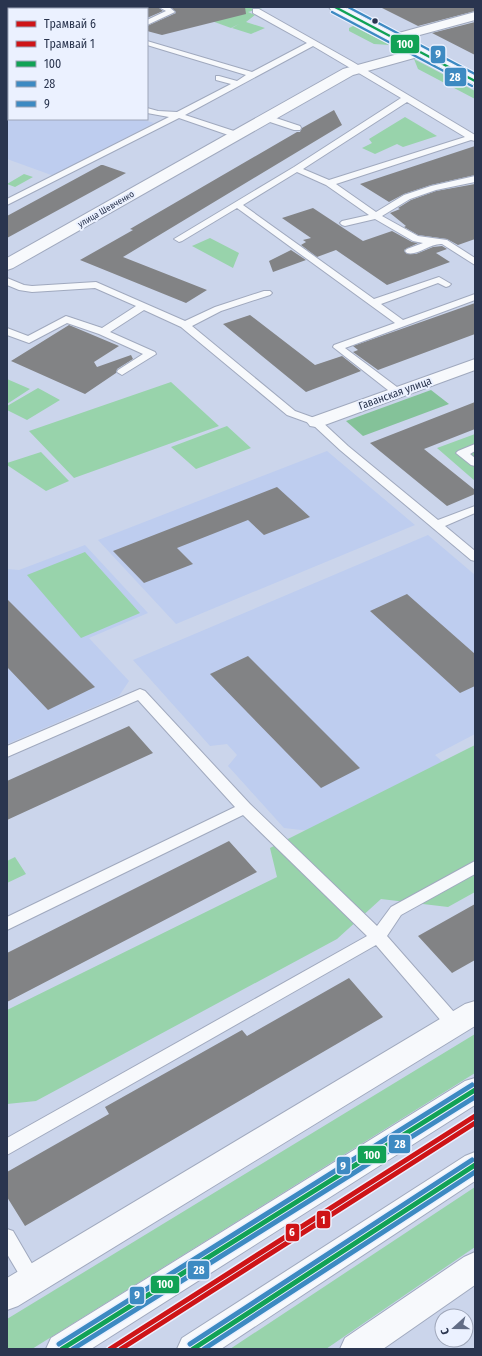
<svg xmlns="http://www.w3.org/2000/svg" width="482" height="1356" viewBox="0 0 482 1356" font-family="'Fira Sans Condensed',sans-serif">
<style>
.built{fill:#becdef}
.green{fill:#98d3ab}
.forest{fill:#84c299}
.building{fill:#828385}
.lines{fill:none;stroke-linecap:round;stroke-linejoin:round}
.lane-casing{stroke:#a0a9be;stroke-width:2}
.street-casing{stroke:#a0a9be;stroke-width:2}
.secondary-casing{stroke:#a0a9be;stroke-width:2}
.lane{fill:#f7f9fc;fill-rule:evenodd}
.street{fill:#f7f9fc;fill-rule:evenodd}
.secondary{fill:#f7f9fc;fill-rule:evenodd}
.bus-1-far1-casing{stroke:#ebf1ff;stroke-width:4.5}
.bus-1-casing{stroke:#ebf1ff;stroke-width:8}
.bus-2-far1-casing{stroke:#ebf1ff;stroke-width:4.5}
.bus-2-casing{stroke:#ebf1ff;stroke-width:8}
.bus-3-far1-casing{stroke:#ebf1ff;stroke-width:4.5}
.bus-3-casing{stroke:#ebf1ff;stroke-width:8}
.bus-1-far1{stroke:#11a255;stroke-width:2.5}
.bus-1{stroke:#11a255;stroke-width:5}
.bus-2-far1{stroke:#3d8ac2;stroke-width:2.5}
.bus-2{stroke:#3d8ac2;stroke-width:5}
.bus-3-far1{stroke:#3d8ac2;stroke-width:2.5}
.bus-3{stroke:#3d8ac2;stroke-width:5}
.tram-1-casing{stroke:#ebf1ff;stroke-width:8}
.tram-2-casing{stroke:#ebf1ff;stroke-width:8}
.tram-1{stroke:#ce1417;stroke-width:5}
.tram-2{stroke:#ce1417;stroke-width:5}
.bus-dot{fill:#2a354f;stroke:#ebf1ff;stroke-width:1.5}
.labels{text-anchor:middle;stroke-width:4;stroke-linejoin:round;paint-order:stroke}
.far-street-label{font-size:9px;fill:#2a354f;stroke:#ebf1ff}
.street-label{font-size:11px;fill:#2a354f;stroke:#ebf1ff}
.line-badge{stroke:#ebf1ff;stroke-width:1.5}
.badge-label{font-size:11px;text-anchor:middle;font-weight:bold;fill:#fff}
</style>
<rect width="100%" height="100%" fill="#cbd5eb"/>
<path class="built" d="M 9,93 L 9,119 L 141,119 L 154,123 L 54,176 L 7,159 L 7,94 Z
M 327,451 L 415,525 L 176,624 L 98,540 Z
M 428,535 L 475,575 L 475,734 L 435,755 L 446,765 L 337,834 L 284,828 L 228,766 L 237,755 L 227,744 L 210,746 L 133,660 Z
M 85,545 L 148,613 L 89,638 L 129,681 L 119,696 L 7,744 L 7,569 L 19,570 Z"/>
<path class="green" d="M 7,7 L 62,7 L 58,9 L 9,9 L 9,31 L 7,32 Z
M 246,7 L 266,7 L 248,12 L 255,15 L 246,22 L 265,28 L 251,34 L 232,28 L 239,24 L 231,28 L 198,16 L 221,13 Z
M 353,26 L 390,45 L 374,44 L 349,31 L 349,28 Z
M 414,59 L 475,91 L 475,99 L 418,69 Z
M 405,117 L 437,136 L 403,147 L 397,144 L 375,154 L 362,148 L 372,143 L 369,139 Z
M 24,174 L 33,177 L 15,187 L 7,184 Z
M 210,238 L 239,253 L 233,268 L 192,246 Z
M 7,379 L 30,389 L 7,404 Z
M 171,382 L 219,426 L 74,478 L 29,431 Z
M 38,388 L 60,400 L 27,420 L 7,410 L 7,406 Z
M 227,426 L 251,448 L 196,469 L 171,447 Z
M 475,434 L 475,481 L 437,448 Z
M 41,452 L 69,481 L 46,491 L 7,465 L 7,463 Z
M 85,552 L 140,613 L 81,638 L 27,575 Z
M 475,745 L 475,892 L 448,907 L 381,899 L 337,939 L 36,1101 L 7,1104 L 7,1010 L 277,877 L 270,848 Z
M 15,857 L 26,874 L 7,883 L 7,861 Z
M 475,1034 L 475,1073 L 32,1349 L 7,1349 L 7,1319 Z
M 475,1187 L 475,1247 L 326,1349 L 230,1349 Z"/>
<path class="forest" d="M 431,390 L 449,404 L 363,436 L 346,421 Z"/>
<path class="building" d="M 147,7 L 158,7 L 163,11 L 147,18 Z
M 171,7 L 245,7 L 246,14 L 162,35 L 147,31 L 147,26 L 176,13 Z
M 380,7 L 475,7 L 475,11 L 418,26 Z
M 475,22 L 475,55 L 432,33 Z
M 334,110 L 342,125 L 123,257 L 207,290 L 186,303 L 80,260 L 133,230 L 130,229 L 297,132 L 300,132 L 302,128 Z
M 475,146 L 475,175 L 431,185 L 404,194 L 389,202 L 360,184 Z
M 101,165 L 103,165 L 126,173 L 7,238 L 7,216 Z
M 475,184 L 475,239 L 458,245 L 447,239 L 418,235 L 404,227 L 406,226 L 390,213 L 400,209 L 398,208 L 411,200 L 436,191 Z
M 313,208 L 363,241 L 392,231 L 412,242 L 418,243 L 404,250 L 407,254 L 416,254 L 433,247 L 442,246 L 447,249 L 436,253 L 450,262 L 387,285 L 336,250 L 317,257 L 301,245 L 306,242 L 303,240 L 311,238 L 282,218 Z
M 291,250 L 306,260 L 273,272 L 269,261 Z
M 475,303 L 475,334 L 378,370 L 353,352 L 358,350 L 353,346 Z
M 250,315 L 315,365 L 342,356 L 361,371 L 306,392 L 223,324 Z
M 69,325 L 119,346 L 94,362 L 97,367 L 131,355 L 133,359 L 117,369 L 116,373 L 85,394 L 11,361 Z
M 475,402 L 475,429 L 424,449 L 475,490 L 475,494 L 447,506 L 370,443 Z
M 277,487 L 310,517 L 264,535 L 248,520 L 177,548 L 193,564 L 144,583 L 113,551 Z
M 407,594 L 475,654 L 475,686 L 460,693 L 370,611 Z
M 7,599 L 95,687 L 48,710 L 7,667 Z
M 248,656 L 360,768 L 321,788 L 210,674 Z
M 129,726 L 153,753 L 7,820 L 7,781 Z
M 229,841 L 257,872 L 7,1002 L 7,953 Z
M 475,904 L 475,960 L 452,973 L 418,936 Z
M 349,978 L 383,1017 L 25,1226 L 7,1197 L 7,1172 L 109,1114 L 105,1107 L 242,1030 L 247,1036 Z"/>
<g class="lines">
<g class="lane-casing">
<path id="lane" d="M 159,7 L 169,7 L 175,12 L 147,25 L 147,20 L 166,11 Z
M 253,9 L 259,9 L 353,62 L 475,135 L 475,141 L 471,140 L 336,184 L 376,212 L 404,195 L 431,186 L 475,176 L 475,182 L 436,190 L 410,199 L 382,216 L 418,236 L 447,240 L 475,258 L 475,265 L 442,244 C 430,243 418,256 407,253 L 405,251 L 407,249 L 423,243 L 413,241 L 375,219 L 345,226 L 342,225 L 340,223 L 342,221 L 369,215 L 326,185 L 297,172 L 243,205 L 374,299 L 439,277 L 451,284 L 449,286 L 446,287 L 438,283 L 381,304 L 403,320 L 475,294 L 475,300 L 345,348 L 401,390 L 402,392 L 401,394 L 393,394 L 333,347 L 334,345 L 395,323 L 237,208 L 182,241 L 179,242 L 174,239 L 294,167 L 401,98 L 313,46 L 185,115 L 240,133 L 241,135 L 240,137 L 234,137 L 179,118 L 7,205 L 7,199 L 169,117 L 147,113 L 147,108 L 158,111 L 177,112 L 231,84 L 216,80 L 216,76 L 219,76 L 237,81 L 246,75 L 147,45 L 147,41 L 252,72 L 307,43 L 253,13 ZM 407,102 L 465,137 L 329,180 L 303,169 Z
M 7,57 L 9,57 L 9,61 L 7,61 Z
M 7,85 L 9,85 L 9,90 L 7,90 Z
M 264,116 L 270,116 L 300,126 L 301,128 L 300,130 L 294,130 L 264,120 Z
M 7,278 L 24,285 L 32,286 L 96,282 L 185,321 L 215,307 L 264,291 L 270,291 L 272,293 L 270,295 L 221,311 L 192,326 L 295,411 L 320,420 L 348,446 L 438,520 L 475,506 L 475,513 L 445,526 L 475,551 L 475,561 L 471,560 L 340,450 L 312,424 L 287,415 L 181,327 L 144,310 L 110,332 L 155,352 L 156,354 L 122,375 L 117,372 L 118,370 L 143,354 L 99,334 L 67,323 L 29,343 L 7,335 L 7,328 L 28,336 L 66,316 L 102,328 L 136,306 L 95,288 L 32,292 L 19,290 L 7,285 Z
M 475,444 L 475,451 L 470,454 L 475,458 L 475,466 L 471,465 L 456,453 L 458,451 Z
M 140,689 L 145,691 L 250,804 L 377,926 L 391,907 L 475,861 L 475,874 L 401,915 L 387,936 L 461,1020 L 463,1025 L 461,1030 L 455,1032 L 449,1030 L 376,945 L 7,1155 L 7,1138 L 367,936 L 243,815 L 7,930 L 7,917 L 235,807 L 138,700 L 7,757 L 7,746 Z
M 7,1229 L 13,1231 L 38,1274 L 41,1280 L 38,1286 L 32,1289 L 26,1286 L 7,1254 Z"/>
</g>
<g class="street-casing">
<path id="street" d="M 420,48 L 425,49 L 426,52 L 425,55 L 353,75 L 13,268 L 7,270 L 7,258 L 343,69 Z
M 475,359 L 475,370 L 322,426 L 316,427 L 310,426 L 307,422 L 310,418 Z
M 475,1001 L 475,1026 L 18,1306 L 7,1310 L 7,1278 L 465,1004 Z
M 475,1252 L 475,1285 L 383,1349 L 340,1349 L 345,1338 L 464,1257 Z"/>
</g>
<g class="secondary-casing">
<path id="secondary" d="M 73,7 L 89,7 L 88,9 L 72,9 Z
M 329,7 L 344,7 L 395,34 L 475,12 L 475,20 L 405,39 L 475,76 L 475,85 L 331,10 Z
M 9,45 L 9,53 L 7,54 L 7,46 Z
M 475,1078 L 475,1105 L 91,1349 L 46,1349 L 51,1338 L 465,1081 Z
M 475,1152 L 475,1181 L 221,1349 L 177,1349 L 182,1338 L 465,1156 Z"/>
</g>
<use href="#lane" class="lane"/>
<use href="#street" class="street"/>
<use href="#secondary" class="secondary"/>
<g class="bus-1-far1-casing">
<path id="bus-1-far1" d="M 335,7 L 475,81"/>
</g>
<g class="bus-1-casing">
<path id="bus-1" d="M 62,1349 L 475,1090
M 193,1349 L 475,1165"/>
</g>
<g class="bus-2-far1-casing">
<path id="bus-2-far1" d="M 332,12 L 472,86"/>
</g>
<g class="bus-2-casing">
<path id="bus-2" d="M 73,1349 L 475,1097
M 204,1349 L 475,1172"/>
</g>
<g class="bus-3-far1-casing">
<path id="bus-3-far1" d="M 348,7 L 475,74"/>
</g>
<g class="bus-3-casing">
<path id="bus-3" d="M 59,1344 L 472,1085
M 190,1344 L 472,1160"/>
</g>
<use href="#bus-1-far1" class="bus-1-far1"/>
<use href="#bus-1" class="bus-1"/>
<use href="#bus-2-far1" class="bus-2-far1"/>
<use href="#bus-2" class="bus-2"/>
<use href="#bus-3-far1" class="bus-3-far1"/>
<use href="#bus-3" class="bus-3"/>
<g class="tram-1-casing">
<path id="tram-1" d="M 110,1349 L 475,1116"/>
</g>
<g class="tram-2-casing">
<path id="tram-2" d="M 121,1349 L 475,1123"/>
</g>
<use href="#tram-1" class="tram-1"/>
<use href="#tram-2" class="tram-2"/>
</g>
<circle class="bus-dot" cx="375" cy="21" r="3.5"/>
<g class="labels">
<g class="far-street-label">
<text transform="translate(106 209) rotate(-30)" y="3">улица Шевченко</text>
</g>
<g class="street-label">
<text transform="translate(395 393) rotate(-20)" y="4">Гаванская улица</text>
</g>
</g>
<g class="line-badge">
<rect x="390" y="34" width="30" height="20" rx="4" fill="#11a255"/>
<rect x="430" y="45" width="16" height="19" rx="4" fill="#3d8ac2"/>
<rect x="444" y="67" width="23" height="20" rx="4" fill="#3d8ac2"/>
<rect x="388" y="1134" width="23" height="20" rx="4" fill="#3d8ac2"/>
<rect x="357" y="1145" width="30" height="19" rx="4" fill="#11a255"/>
<rect x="336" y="1156" width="15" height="19" rx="4" fill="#3d8ac2"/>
<rect x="316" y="1210" width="15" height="19" rx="4" fill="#ce1417"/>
<rect x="285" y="1223" width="15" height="19" rx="4" fill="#ce1417"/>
<rect x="187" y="1260" width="23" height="20" rx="4" fill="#3d8ac2"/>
<rect x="150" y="1275" width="30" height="19" rx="4" fill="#11a255"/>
<rect x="129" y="1286" width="16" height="19" rx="4" fill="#3d8ac2"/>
</g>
<g class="badge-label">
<text x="405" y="48">100</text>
<text x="438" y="58">9</text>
<text x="455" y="81">28</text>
<text x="400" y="1148">28</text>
<text x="372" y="1159">100</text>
<text x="343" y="1170">9</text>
<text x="323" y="1224">1</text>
<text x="292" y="1236">6</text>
<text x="199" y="1274">28</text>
<text x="165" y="1288">100</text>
<text x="137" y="1299">9</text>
</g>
<rect width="482" height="1356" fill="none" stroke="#2a354f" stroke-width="16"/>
<rect x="8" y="8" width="140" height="112" fill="#ebf1ff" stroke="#9ea6b9"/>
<rect x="16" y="21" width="20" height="6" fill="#ce1417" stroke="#9ea6b9"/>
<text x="44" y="28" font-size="12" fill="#2a354f">Трамвай 6</text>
<rect x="16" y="41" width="20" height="6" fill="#ce1417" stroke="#9ea6b9"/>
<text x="44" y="48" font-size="12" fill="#2a354f">Трамвай 1</text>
<rect x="16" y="61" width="20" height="6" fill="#11a255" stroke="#9ea6b9"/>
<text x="44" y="68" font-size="12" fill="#2a354f">100</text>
<rect x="16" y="81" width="20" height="6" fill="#3d8ac2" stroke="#9ea6b9"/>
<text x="44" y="88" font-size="12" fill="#2a354f">28</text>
<rect x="16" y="101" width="20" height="6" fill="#3d8ac2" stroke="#9ea6b9"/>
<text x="44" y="108" font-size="12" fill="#2a354f">9</text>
<g transform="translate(454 1328) rotate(249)"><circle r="19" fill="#ebf1ff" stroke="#9ea6b9"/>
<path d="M0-3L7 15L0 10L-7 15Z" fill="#626d86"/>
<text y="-6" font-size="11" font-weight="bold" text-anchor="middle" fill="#2a354f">С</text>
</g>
</svg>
